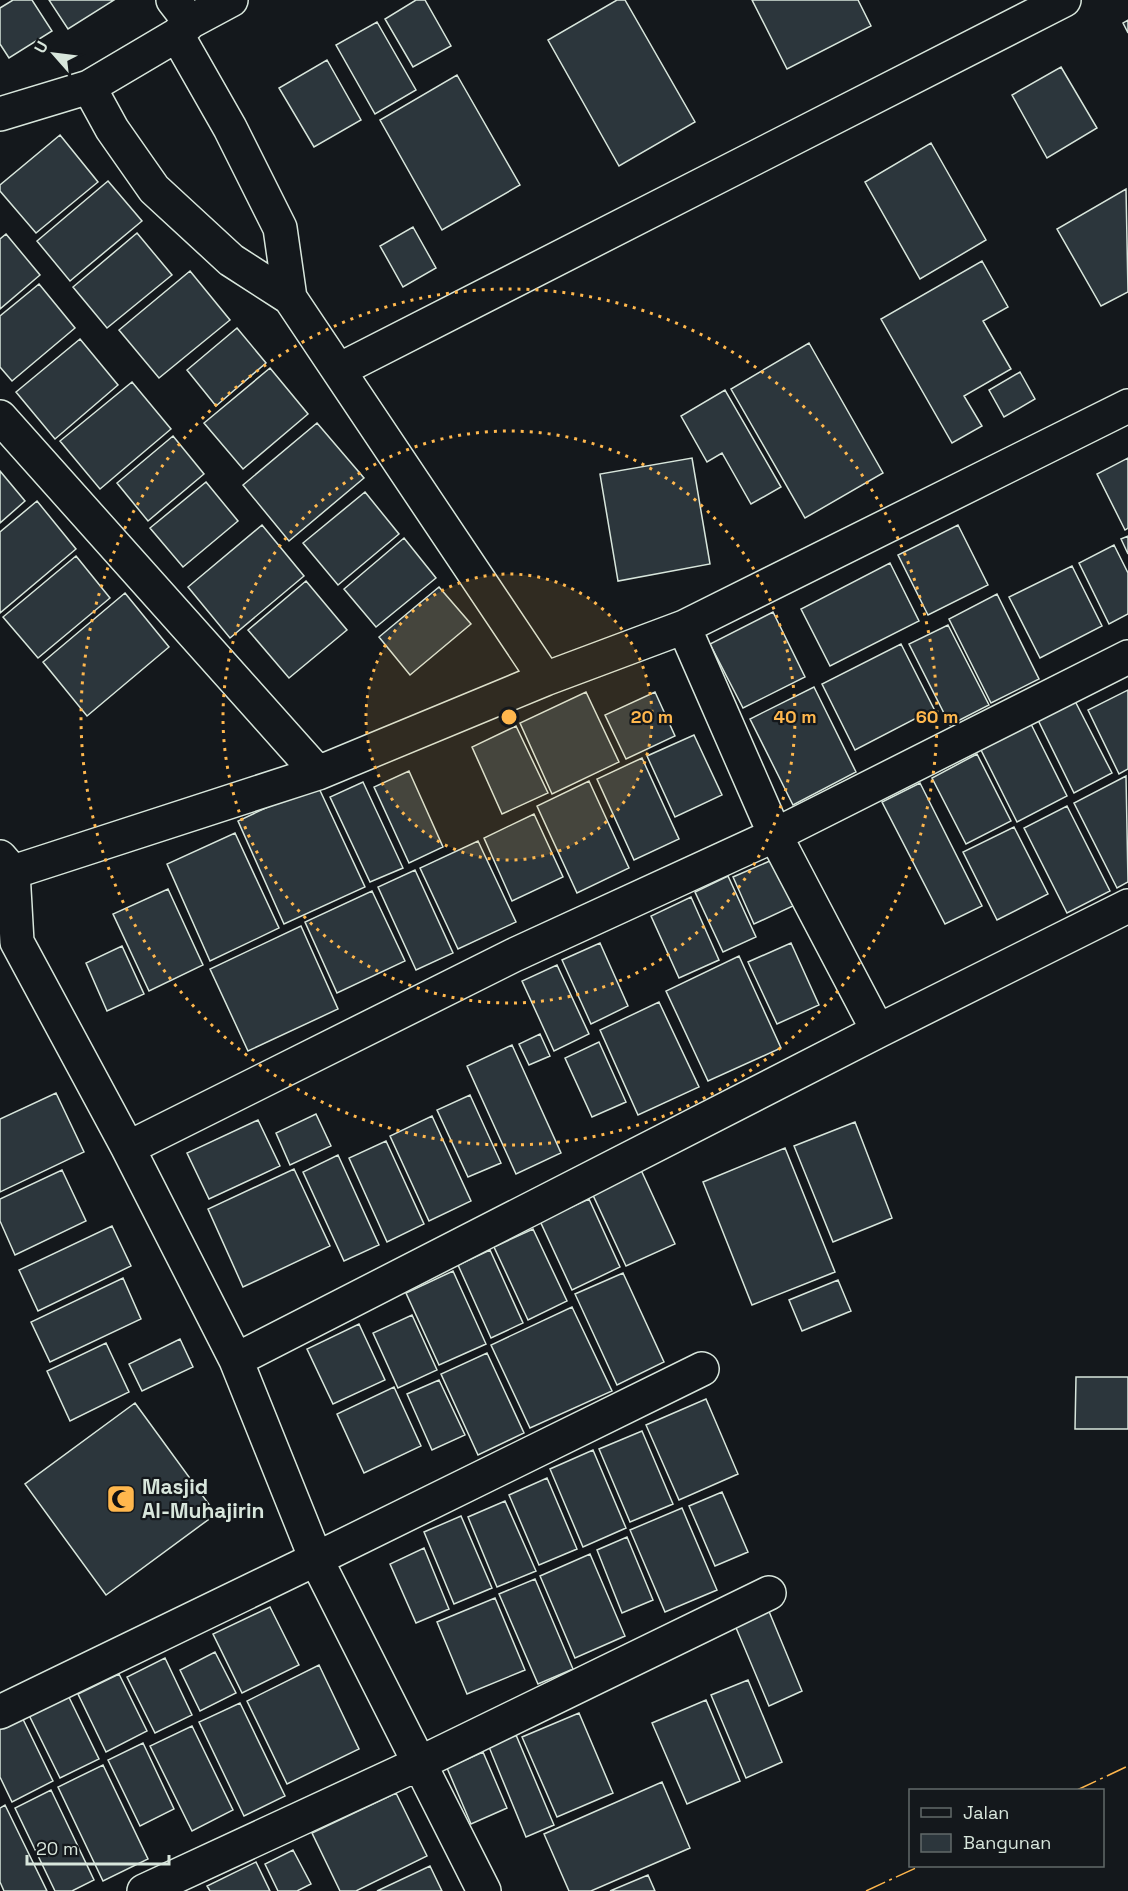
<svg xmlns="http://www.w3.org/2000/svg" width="1128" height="1891" viewBox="0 0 1128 1891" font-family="'Space Grotesk',sans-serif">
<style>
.building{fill:#2c363c;stroke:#d8e6dc;stroke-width:1.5}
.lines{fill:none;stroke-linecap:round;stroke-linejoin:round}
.street-casing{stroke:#d8e6dc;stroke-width:36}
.street{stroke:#14181c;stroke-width:33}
.power{stroke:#ffb74d;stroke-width:1.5;stroke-dasharray:21 4.5 3 4.5;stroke-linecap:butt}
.ring{fill:none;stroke:#ffb74d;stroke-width:3;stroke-dasharray:3 6}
.labels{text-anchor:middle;stroke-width:4.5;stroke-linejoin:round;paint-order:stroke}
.poi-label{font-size:21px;font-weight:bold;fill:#d8e6dc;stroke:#14181c;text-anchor:start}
.centre{fill:#ffb74d;stroke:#14181c;stroke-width:3}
.ring-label{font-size:18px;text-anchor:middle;font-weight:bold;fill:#ffb74d;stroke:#14181c;stroke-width:4.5;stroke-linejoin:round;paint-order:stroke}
</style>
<rect width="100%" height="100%" fill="#14181c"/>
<path class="building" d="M 13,0 L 32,0 L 52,31 L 9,58 L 0,44 L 0,8 Z
M 49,0 L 114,0 L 68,29 Z
M 416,0 L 425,0 L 451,46 L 413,67 L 385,19 Z
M 617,0 L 625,0 L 695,122 L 619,166 L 548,40 Z
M 752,0 L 858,0 L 871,26 L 787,69 Z
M 1128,20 L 1128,33 L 1123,23 Z
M 377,22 L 416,90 L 375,114 L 336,45 Z
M 327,60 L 361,120 L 314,147 L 279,88 Z
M 1061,67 L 1097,128 L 1047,158 L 1012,95 Z
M 457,75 L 520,185 L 442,230 L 380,120 Z
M 60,135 L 98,182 L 36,233 L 0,191 L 0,185 Z
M 931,143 L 986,240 L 920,279 L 865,182 Z
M 108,181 L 142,221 L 70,281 L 37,241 Z
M 1126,189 L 1128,292 L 1101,306 L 1057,229 Z
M 413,227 L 436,268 L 403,287 L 380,246 Z
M 137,233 L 172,275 L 107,328 L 73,287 Z
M 6,234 L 40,275 L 0,309 L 0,239 Z
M 982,261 L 1008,307 L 983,321 L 1011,369 L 964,396 L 982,426 L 952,443 L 881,319 Z
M 190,271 L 230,320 L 159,378 L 119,330 Z
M 39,284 L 75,328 L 12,381 L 0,367 L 0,316 Z
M 237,328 L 266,363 L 216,406 L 187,370 Z
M 80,339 L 118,385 L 55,439 L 16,392 Z
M 809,343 L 883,473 L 805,518 L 731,389 Z
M 270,368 L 308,414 L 243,469 L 204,423 Z
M 1020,372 L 1035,399 L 1004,417 L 989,390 Z
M 132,382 L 171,429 L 100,489 L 60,441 Z
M 725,390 L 781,487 L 751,504 L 722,453 L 707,462 L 681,416 Z
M 317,423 L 364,478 L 289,541 L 243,485 Z
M 173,436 L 204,474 L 148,521 L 117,483 Z
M 692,458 L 710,564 L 618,581 L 600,474 Z
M 1128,458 L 1128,528 L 1125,530 L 1097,474 Z
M 0,471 L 25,501 L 0,523 Z
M 206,482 L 238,521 L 183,567 L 150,528 Z
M 365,492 L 399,534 L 338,585 L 303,543 Z
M 37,501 L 76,549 L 0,613 L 0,532 Z
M 262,525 L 304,576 L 230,638 L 188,587 Z
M 958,525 L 988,585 L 928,615 L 898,555 Z
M 1128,536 L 1128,554 L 1121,539 Z
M 404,538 L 436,578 L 376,627 L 344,589 Z
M 1114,545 L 1128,573 L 1128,614 L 1109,624 L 1079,563 Z
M 76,556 L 110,598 L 38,658 L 3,617 Z
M 890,563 L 919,621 L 830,666 L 801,609 Z
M 1072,566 L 1102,626 L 1040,658 L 1009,597 Z
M 306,581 L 347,630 L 289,678 L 248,630 Z
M 439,587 L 471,624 L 410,675 L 379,637 Z
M 125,593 L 169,647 L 87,716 L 43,662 Z
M 997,594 L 1039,679 L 991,703 L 949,619 Z
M 773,612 L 805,677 L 743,708 L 710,644 Z
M 948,625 L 989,705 L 950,725 L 909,644 Z
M 901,644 L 934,709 L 855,750 L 822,684 Z
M 814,687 L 856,772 L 793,805 L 750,719 Z
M 1128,690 L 1128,769 L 1119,774 L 1088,710 Z
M 586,692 L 619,762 L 552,794 L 520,723 Z
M 655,692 L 675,736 L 626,759 L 605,715 Z
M 1075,701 L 1112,773 L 1074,793 L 1038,720 Z
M 1031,724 L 1067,796 L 1017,822 L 981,750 Z
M 516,726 L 548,793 L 502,814 L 472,747 Z
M 694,735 L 722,795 L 675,817 L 647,756 Z
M 977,754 L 1011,821 L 966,844 L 932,778 Z
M 642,758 L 679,839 L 634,860 L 597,779 Z
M 409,771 L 443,847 L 409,863 L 374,787 Z
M 1126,776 L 1128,882 L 1117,888 L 1074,803 Z
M 589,781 L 629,868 L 577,893 L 537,806 Z
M 363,782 L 403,868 L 370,882 L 330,797 Z
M 920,783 L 982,906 L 945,924 L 882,802 Z
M 317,784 L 365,887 L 284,924 L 238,821 Z
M 1067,806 L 1110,891 L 1067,913 L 1024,828 Z
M 534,814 L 563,877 L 512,901 L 484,838 Z
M 1014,827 L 1048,894 L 997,920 L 963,852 Z
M 235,833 L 279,928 L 210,961 L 167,864 Z
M 478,841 L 516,922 L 458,949 L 420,868 Z
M 772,860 L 793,906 L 754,924 L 733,877 Z
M 415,870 L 453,953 L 416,970 L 378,887 Z
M 728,876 L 756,937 L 723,952 L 695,892 Z
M 168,889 L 203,965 L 149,991 L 113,914 Z
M 372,891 L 405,961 L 337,993 L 305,922 Z
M 691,897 L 719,960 L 679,978 L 651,916 Z
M 301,926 L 338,1009 L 248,1051 L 210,969 Z
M 600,943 L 628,1006 L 591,1024 L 562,960 Z
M 791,943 L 819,1005 L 777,1024 L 748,962 Z
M 122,946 L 144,994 L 107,1011 L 86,963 Z
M 739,956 L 781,1048 L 708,1081 L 666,991 Z
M 557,965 L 589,1034 L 554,1051 L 522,981 Z
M 659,1002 L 699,1087 L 638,1115 L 600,1030 Z
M 540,1034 L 550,1056 L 529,1065 L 519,1044 Z
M 599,1042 L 626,1102 L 592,1117 L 565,1058 Z
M 512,1045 L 561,1153 L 516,1174 L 467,1066 Z
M 56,1093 L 84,1152 L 0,1192 L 0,1119 Z
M 470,1095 L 501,1163 L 468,1177 L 437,1110 Z
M 316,1114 L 331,1146 L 290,1165 L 276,1133 Z
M 432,1116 L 471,1201 L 429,1221 L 390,1136 Z
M 258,1120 L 280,1166 L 209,1199 L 187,1153 Z
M 855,1122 L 892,1218 L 833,1242 L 794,1146 Z
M 386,1141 L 424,1224 L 387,1242 L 349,1158 Z
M 785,1148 L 835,1272 L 752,1305 L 703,1182 Z
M 338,1155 L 379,1245 L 344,1261 L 303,1172 Z
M 294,1169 L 330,1246 L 243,1287 L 208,1209 Z
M 62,1170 L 86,1221 L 15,1255 L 0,1221 L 0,1199 Z
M 641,1170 L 675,1244 L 626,1266 L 592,1193 Z
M 589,1199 L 620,1267 L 572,1290 L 540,1221 Z
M 112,1226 L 131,1266 L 38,1311 L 19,1270 Z
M 533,1229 L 567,1301 L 528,1320 L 494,1247 Z
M 490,1250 L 523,1323 L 491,1338 L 458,1265 Z
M 453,1271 L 486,1344 L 439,1365 L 406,1293 Z
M 623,1273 L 664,1362 L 617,1385 L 575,1294 Z
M 123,1278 L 141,1319 L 50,1362 L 31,1322 Z
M 838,1280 L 851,1311 L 802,1331 L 789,1300 Z
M 572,1307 L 612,1391 L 530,1428 L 491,1345 Z
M 412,1315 L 437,1370 L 398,1388 L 373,1333 Z
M 359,1324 L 385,1380 L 333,1404 L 307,1349 Z
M 180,1339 L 193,1367 L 142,1391 L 129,1364 Z
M 106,1343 L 129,1392 L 70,1421 L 47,1371 Z
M 487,1353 L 524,1433 L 478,1455 L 441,1374 Z
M 1076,1377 L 1128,1377 L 1128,1429 L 1075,1429 Z
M 439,1380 L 465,1435 L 432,1450 L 407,1394 Z
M 394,1387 L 421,1446 L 364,1473 L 337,1414 Z
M 706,1399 L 738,1474 L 679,1500 L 646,1425 Z
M 135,1403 L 216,1514 L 106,1595 L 25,1484 Z
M 642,1431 L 673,1504 L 630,1522 L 599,1449 Z
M 593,1450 L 626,1528 L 583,1547 L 550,1469 Z
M 547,1478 L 577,1549 L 539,1565 L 509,1495 Z
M 722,1492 L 748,1552 L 715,1566 L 689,1506 Z
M 505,1501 L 536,1571 L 497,1587 L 468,1517 Z
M 682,1508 L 717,1590 L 665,1612 L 630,1530 Z
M 461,1516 L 492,1588 L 454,1604 L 424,1532 Z
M 627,1537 L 653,1600 L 622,1613 L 597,1550 Z
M 424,1548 L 449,1609 L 416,1623 L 390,1564 Z
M 590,1554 L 625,1636 L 575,1658 L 540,1576 Z
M 535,1579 L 573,1669 L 538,1684 L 499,1594 Z
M 495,1598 L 525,1670 L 467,1694 L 437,1622 Z
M 270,1607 L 299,1665 L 242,1693 L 213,1634 Z
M 768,1609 L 802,1691 L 769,1706 L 734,1623 Z
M 215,1652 L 236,1693 L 200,1711 L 180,1670 Z
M 165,1658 L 192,1715 L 155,1733 L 127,1677 Z
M 319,1665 L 359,1749 L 287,1784 L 247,1701 Z
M 119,1674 L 147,1731 L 106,1752 L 78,1694 Z
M 748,1680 L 782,1762 L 746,1778 L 711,1695 Z
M 64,1687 L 99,1759 L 60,1778 L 25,1707 Z
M 706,1700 L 740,1781 L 687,1804 L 652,1723 Z
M 240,1703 L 285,1796 L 244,1816 L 199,1722 Z
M 19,1711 L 53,1781 L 12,1802 L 0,1777 L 0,1720 Z
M 579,1713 L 613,1793 L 557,1817 L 522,1737 Z
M 192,1726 L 233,1810 L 192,1831 L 150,1746 Z
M 516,1735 L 554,1825 L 526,1837 L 489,1747 Z
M 143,1743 L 174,1809 L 140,1826 L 108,1760 Z
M 483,1752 L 507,1808 L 471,1824 L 447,1768 Z
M 103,1765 L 148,1859 L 103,1881 L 58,1787 Z
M 662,1782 L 690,1848 L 591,1891 L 569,1891 L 544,1834 Z
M 51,1790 L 94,1880 L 72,1891 L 55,1891 L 15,1808 Z
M 396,1793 L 427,1856 L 356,1891 L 340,1891 L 312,1833 Z
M 5,1805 L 47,1891 L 4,1891 L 0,1882 L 0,1808 Z
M 293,1850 L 311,1884 L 297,1891 L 278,1891 L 265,1864 Z
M 256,1862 L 270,1891 L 210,1891 L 207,1886 Z
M 430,1866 L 442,1891 L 377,1891 Z
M 648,1875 L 655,1891 L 610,1891 Z"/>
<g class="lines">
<g class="street-casing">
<path id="street" d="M 190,22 L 231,0
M 177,35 L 230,128 L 280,228 L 290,298 L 545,679
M 89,87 L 112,129 L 154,189 L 231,260 L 290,298
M 0,114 L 89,87 L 177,35 L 190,22 L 173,0
M 339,370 L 1064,0
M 0,417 L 318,773
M 684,627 L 775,835 L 878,1031
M 0,857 L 13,872 L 17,942 L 128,1148 L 236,1360 L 316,1559 L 0,1712
M 13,872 L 318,773 L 545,679 L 684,627 L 1128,406
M 128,1148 L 514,955 L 775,835 L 1128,657
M 236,1360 L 878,1031 L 1128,906
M 144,1891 L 418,1764 L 769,1593
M 484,1891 L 316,1559 L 702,1369"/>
</g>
<use href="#street" class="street"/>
<path class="power" d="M 1077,1790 L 1128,1766
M 866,1891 L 920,1866"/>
</g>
<circle cx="509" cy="717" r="143" fill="#ffb74d" fill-opacity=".12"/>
<g class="ring">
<circle cx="509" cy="717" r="143"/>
<circle cx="509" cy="717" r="286"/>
<circle cx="509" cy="717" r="428"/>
</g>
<defs>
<g id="mosque-square" transform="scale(1.5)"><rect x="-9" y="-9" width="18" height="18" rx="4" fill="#ffb74d" stroke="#14181c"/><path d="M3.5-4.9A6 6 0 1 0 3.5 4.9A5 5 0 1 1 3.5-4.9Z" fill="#111"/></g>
</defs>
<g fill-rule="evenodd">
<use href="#mosque-square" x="121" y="1499"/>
</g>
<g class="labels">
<g class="poi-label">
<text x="142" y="1494">Masjid<tspan x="142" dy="24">Al-Muhajirin</tspan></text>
</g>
</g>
<circle cx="509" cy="717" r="9" class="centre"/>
<g class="ring-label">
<text x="652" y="723">20 m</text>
<text x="795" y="723">40 m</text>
<text x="937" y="723">60 m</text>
</g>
<rect x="909" y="1789" width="195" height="78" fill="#14181c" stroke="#626a69" stroke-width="1.5"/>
<rect x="921" y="1808" width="30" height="9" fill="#14181c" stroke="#626a69" stroke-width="1.5"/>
<text x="963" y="1819" font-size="18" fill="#d8e6dc">Jalan</text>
<rect x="921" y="1834" width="30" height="18" fill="#2c363c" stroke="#626a69" stroke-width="1.5"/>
<text x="963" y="1849" font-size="18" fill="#d8e6dc">Bangunan</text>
<g transform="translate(54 54) rotate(298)" stroke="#14181c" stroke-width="4.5" paint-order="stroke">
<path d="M0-4.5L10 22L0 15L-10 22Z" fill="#d8e6dc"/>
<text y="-9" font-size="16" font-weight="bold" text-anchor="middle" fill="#d8e6dc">U</text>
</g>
<path d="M27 1855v9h142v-9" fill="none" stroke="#d8e6dc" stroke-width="3"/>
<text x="36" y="1855" font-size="18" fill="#d8e6dc" stroke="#14181c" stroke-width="4.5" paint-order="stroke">20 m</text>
</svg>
